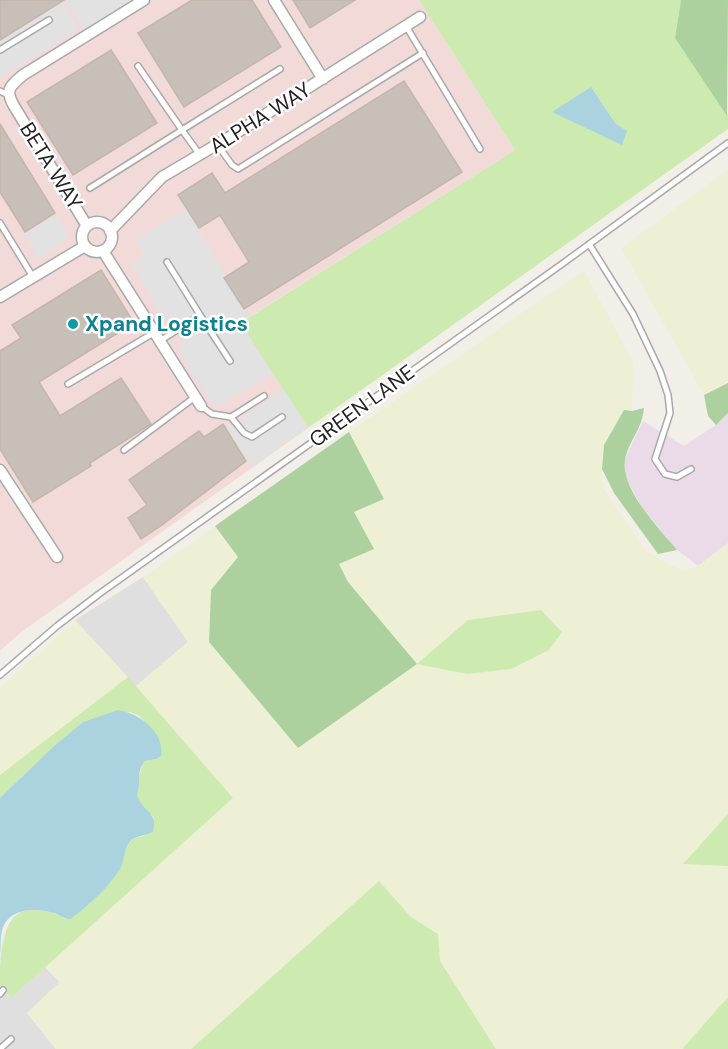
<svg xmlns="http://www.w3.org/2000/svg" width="728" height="1049" viewBox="0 0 728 1049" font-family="'DM Sans',sans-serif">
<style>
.residential{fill:#e0dfdf}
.commercial{fill:#f2dad9}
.industrial{fill:#ebdbe8}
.farmland{fill:#eef0d5}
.grass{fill:#cdebb0}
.forest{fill:#add19e}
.parking{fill:#e2e2e2}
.water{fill:#aad3df}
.building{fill:#c7bfb8;stroke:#c4b6ab;stroke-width:1.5}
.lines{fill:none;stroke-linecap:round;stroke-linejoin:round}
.lane-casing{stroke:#a9a9a9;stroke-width:8}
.street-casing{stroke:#a9a9a9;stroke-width:13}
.lane{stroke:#fff;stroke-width:5}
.street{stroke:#fff;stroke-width:10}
.culture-dot{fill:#0f9aa8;stroke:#fff;stroke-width:2}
.labels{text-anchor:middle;stroke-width:5;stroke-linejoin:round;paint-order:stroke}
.street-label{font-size:21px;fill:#222;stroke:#fff}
.culture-label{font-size:21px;font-weight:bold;fill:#0d838f;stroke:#fff;text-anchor:start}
</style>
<rect width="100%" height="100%" fill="#f2efe9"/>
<path class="residential" d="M 143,577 L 188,642 L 135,687 L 75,620 Z
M 45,967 L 60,982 L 27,1013 L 56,1049 L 0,1049 L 0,987 L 11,998 Z"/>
<path class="commercial" d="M 0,0 L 419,0 L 515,150 L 241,322 L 308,428 L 20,633 L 0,651 Z"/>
<path class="industrial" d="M 728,413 L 728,543 L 698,566 L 677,550 L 642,507 L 625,476 L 625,459 L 643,421 L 684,446 L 716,425 Z"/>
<path class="farmland" d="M 728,169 L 728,382 L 704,395 L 621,248 Z
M 584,270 L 633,362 L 632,411 L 602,469 L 603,488 L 647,552 L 683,571 L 698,566 L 728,543 L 728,814 L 683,864 L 728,866 L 728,997 L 683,1049 L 496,1049 L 440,961 L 438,934 L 411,917 L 379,881 L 191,1049 L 56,1049 L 27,1013 L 60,982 L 45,967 L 233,798 L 135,687 L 188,642 L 143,577 L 215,526 L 238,557 L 211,590 L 209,642 L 298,748 L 348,582 L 338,563 L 354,512 L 384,499 L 349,432 Z
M 75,620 L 128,677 L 0,775 L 0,687 Z"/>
<path class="grass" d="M 419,0 L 681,0 L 675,38 L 728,115 L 728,129 L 308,428 L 240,323 L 515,150 Z
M 541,610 L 562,632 L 549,650 L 511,669 L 467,674 L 417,664 L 468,620 Z
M 128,677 L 233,798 L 11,998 L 0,986 C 0,960 0,911 30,910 C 44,910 54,912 66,919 L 122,865 L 124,852 L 132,839 L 144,836 L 154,818 C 149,812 141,805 138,799 C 135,791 140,767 145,761 L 156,759 L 149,726 L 139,716 L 130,712 L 83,722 L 54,746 L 0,798 L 0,775 Z
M 728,814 L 728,866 L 683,864 Z
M 379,881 L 411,917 L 438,934 L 440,961 L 496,1049 L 191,1049 Z
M 728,997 L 728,1049 L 683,1049 L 684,1047 Z"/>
<path class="forest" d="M 681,0 L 728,0 L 727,116 L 675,38 Z
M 728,383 L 728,413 L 716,425 L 708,416 L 704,395 Z
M 644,408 C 642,430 628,442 625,460 C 620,489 660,529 677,550 L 658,554 L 614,493 L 602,469 L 604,445 L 624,410 L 632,411 Z
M 349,432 L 384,499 L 354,512 L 374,549 L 339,564 L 348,582 L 417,664 L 298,748 L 209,642 L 211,590 L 238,557 L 215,526 Z"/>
<path class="parking" d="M 66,0 L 132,0 L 84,30 Z
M 62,1 L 79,29 L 0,78 L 0,35 L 3,39 Z
M 187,209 L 249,317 L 241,323 L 272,373 L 217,407 L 207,396 L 180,352 L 183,340 L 173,325 L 178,320 L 176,314 L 165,319 L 160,317 L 149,293 L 131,264 L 144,257 L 135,241 L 174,215 Z
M 54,214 L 70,237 L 39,258 L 23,233 Z
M 283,389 L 308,428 L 251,467 L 226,428 Z"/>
<path class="water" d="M 591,87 L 615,123 L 627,131 L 622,145 L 552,112 Z
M 118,710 C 139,713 165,732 161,756 L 156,759 L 145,761 C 139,769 139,774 139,784 C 139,789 136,793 138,798 C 145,813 158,812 153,832 L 132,839 C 122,851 126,859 120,869 C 108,888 88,906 70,919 C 63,919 59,914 53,913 C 34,907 7,909 2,931 C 0,939 1,947 0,955 L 0,798 L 54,746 L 83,722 Z"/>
<path class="building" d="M 0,0 L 64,0 L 0,40 Z
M 192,0 L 252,0 L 281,47 L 184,107 L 138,33 Z
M 293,0 L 355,0 L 310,28 Z
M 111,50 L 157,123 L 73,175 L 27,102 Z
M 404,81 L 462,172 L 244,309 L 224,278 L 249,262 L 220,215 L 199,228 L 178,195 L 212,173 L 225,193 Z
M 0,124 L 55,213 L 25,232 L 0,192 Z
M 101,270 L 134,323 L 39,382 L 60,416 L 121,378 L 151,424 L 90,463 L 91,466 L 33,502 L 0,449 L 0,351 L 21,338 L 12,325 Z
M 223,424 L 246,461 L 162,525 L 141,539 L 128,518 L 147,505 L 129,480 L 199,431 L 204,437 Z"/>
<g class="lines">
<g class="lane-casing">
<path id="lane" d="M 406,26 L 480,149
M 0,50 L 49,20
M 138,66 L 182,130 L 280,69
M 0,91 L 8,95
M 217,144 L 232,165 L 238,169 L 423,53
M 90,188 L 182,130 L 200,155
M 0,223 L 33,277
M 589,244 L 633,314 L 660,371 L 668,395 L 670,413 L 655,459 L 665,474 L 677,477 L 691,469
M 200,315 L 230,361
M 160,341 L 200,315 L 167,262
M 68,384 L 155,332
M 201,406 L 212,414 L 231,417 L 264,396
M 231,417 L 244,433 L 252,437 L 282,417
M 124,450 L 195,397
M 0,675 L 57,626 L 99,594 L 562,264 L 728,143
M 0,994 L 3,990
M 0,1049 L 11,1039"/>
</g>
<g class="street-casing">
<path id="street" d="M 274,0 L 323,79
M82 237a15 15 0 1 1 30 0a15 15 0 1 1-30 0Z
M 87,226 L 14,106 C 5,90 9,87 23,75 L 144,0
M 110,231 L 162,177 L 233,135 L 420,17
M 103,251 L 201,406
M 0,297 L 85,246
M 0,470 L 57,557"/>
</g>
<use href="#lane" class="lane"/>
<use href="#street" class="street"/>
</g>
<circle class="culture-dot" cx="73" cy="324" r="6"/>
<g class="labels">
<g class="street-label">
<text transform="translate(260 118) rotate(-32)" y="7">ALPHA WAY</text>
<text transform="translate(51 166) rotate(58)" y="7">BETA WAY</text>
<text transform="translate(362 406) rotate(-36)" y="7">GREEN LANE</text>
</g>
<g class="culture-label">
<text x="85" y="331">Xpand Logistics</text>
</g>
</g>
</svg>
